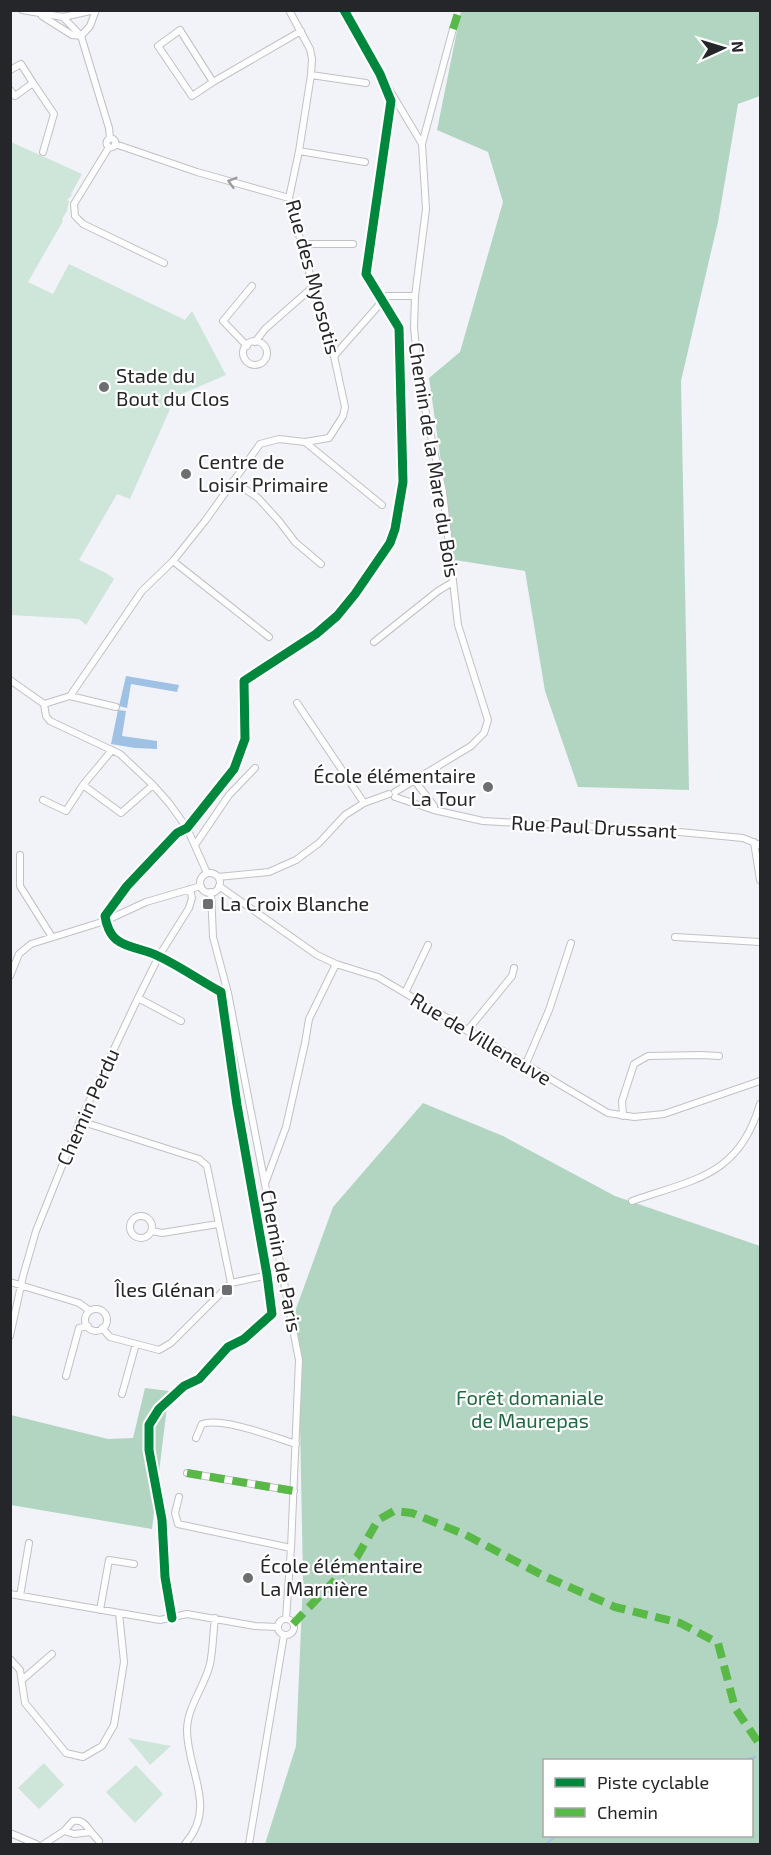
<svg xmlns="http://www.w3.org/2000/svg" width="771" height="1855" viewBox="0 0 771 1855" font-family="'Exo 2',sans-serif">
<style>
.green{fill:#cee5d9}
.forest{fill:#b2d5c2;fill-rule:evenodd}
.water{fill:#9fc1e4}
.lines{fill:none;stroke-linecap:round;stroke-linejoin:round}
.stream{stroke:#9fc1e4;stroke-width:2}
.minor-casing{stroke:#c0c1c5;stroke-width:8}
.minor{stroke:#fdfdfe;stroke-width:6}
.quiet{stroke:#58b947;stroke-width:8;stroke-dasharray:15 8;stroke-linecap:butt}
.cycleway-casing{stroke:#fff;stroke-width:13}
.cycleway{stroke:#00873e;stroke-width:9}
.oneway{stroke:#9c9c9e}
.poi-dot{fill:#6d6e71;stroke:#fff;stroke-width:2}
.labels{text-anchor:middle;stroke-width:4.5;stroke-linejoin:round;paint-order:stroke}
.street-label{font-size:20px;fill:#252629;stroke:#fff}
.poi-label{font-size:20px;fill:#252629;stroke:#fff;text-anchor:start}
.park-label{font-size:20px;fill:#206742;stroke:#fff}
</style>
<rect width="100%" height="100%" fill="#f2f3f8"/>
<path class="green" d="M 11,142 L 82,174 L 71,194 L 72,195 L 67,200 L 69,201 L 67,211 L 62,219 L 63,221 L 28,282 L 53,294 L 69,264 L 185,320 L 192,311 L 226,375 L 170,399 L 170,409 L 130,499 L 117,494 L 79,560 L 106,573 L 114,579 L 86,625 L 79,619 L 11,615 Z
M 128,1738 L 171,1746 L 150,1765 Z
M 44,1763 L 64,1785 L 39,1809 L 18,1788 Z
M 136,1765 L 163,1794 L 135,1823 L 106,1792 Z"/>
<path class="forest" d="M 461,11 L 760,11 L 760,96 L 738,104 L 718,222 L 681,381 L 689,790 L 578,787 L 545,691 L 525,571 L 455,560 L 429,378 L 460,352 L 503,202 L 488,152 L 437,130 Z
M 423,1103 L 503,1136 L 615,1196 L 760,1246 L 760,1844 L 265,1844 L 296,1746 L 303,1580 L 299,1373 L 293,1317 L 333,1207 ZM 544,1760 L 752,1760 L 752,1836 L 544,1836 Z
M 145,1388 L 169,1391 L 152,1529 L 11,1505 L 11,1415 L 108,1439 L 133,1438 Z"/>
<path class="water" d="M 126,676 L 179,685 L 177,692 L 131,684 L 127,708 L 119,706 Z
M 118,710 L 126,711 L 122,736 L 157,741 L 157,749 L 135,748 L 111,744 Z"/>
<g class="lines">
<path class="stream" d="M 746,1760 L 755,1757
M 546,1844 L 556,1836"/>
<g class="minor-casing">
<path id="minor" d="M 22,10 L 63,17 L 95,10
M 42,16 L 72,35 L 81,36
M 63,17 L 81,36 L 109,128 L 110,138
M 180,30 L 213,82 L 192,96 L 158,46 Z
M 81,36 L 90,26 L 96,10
M 10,70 L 21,64 L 33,83 L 15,96 L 10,90
M 380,74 L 422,144
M 311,75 L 366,83
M 213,82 L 301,31
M 33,83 L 54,114 L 43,152
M106.5 143a4.5 4.5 0 1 1 9 0a4.5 4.5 0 1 1-9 0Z
M 115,144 L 197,172 L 289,198
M 109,147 L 74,204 L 75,216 L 83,224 L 164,263
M 299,151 L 365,162
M 303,244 L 353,244
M243 353a12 12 0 1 1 24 0a12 12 0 1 1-24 0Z
M 255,342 L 265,329 L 314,286
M 247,346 L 223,321 L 252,286
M 334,356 L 387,296 L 415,296
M 305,442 L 382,505
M 233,481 L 258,498 L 279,521 L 295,542 L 321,564
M 173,561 L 269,637
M 374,642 L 438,591 L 453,582
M 10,680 L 44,704
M 70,696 L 116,707
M 297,703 L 364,803
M 44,704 L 70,696 L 142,591 L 173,561 L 205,521 L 260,444 L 279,439 L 305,442 L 329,438 L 343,416 L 345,407 L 334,356 L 331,352 L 289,198 L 299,151 L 311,75 L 312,59 L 310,49 L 289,10
M 44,704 L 46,716 L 50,721 L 120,754 L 153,785 L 169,803 L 187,828 L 207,873
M 415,781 L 434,806 L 434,810
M 83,785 L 121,813 L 153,785
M 395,792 L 471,746 L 484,733 L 488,720 L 458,625 L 443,492 L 420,385 L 414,328 L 415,296 L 426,209 L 422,144 L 453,29
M 395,797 L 434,810 L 483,821 L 658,830 L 743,838 L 760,845
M 43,800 L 66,811 L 83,785 L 112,750
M 754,842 L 760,880
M 195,845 L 229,795 L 255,768
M 20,855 L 20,886 L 52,937
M200 883a10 10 0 1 1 20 0a10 10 0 1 1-20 0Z
M 218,877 L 269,872 L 296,860 L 319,843 L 345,815 L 364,803 L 389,794
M 219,886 L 317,955 L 336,964 L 378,977 L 608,1113 L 634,1117 L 664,1114 L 760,1081
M 211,892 L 213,937 L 228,993 L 299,1360 L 291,1548 L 286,1619
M 675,937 L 760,942
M 10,976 L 19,954 L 31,944 L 105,921 L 146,902 L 201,886
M 405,993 L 428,945
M 138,998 L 181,1021
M 467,1031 L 512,976 L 514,968
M 525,1066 L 549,1010 L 571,943
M 623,1116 L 622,1101 L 634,1064 L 648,1056 L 701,1055 L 719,1056
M 80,1121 L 199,1159 L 207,1166 L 231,1283
M 266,1181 L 286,1127 L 305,1043 L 309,1019 L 336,964
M 632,1201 C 695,1179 739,1176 760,1104
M130 1227a11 11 0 1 1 22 0a11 11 0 1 1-22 0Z
M 152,1231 L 162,1233 L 218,1224
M 10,1282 L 79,1303 L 90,1311
M85 1320a11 11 0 1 1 22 0a11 11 0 1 1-22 0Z
M 102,1328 L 110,1337 L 159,1350 L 171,1343 L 231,1283 L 283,1272
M 10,1336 L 23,1276 L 36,1231 L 80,1121 L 138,998 L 159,956 L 189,908 L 192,898 L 190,889
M 66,1376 L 79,1328 L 88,1326
M 122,1394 L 136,1344
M 196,1438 L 202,1424 C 223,1417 274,1437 296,1444
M 187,1473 L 294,1491
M 179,1497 L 175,1513 L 178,1524 L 291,1548
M 10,1594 L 160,1620 L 187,1614 L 255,1626 L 277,1627
M 20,1596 L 29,1543
M 100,1610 L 109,1560 L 134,1564
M278 1627a8 8 0 1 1 16 0a8 8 0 1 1-16 0Z
M 10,1659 L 20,1670 L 25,1703 L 66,1753 L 83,1757 L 102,1746 L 114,1725 L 124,1662 L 119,1613
M 22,1680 L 52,1654
M 64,1831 L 73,1821 C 83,1820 85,1824 91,1832
M 10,1833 L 36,1844
M 44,1844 L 64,1831 L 74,1834 L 91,1832 L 99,1841
M 185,1844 C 218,1807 187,1771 187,1730 C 187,1707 205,1686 210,1664 C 213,1650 213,1633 215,1618
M 249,1844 L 284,1635"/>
</g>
<use href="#minor" class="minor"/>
<path class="quiet" d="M 453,29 L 459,10
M 187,1473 L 294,1491
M 293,1624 L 357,1557 L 378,1520 L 394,1511 L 412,1513 L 466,1535 L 542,1575 L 615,1607 L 680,1623 L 718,1643 L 735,1708 L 760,1745"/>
<g class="cycleway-casing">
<path id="cycleway" d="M 172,1618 L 165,1577 L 162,1520 L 149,1450 L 149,1425 L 159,1409 L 184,1386 L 199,1379 L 228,1347 L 244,1339 L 272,1314 L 267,1275 L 237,1105 L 221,992 C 199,980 178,965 156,955 C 144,949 127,948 117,940 C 110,935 106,924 105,916 L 127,886 L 177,833 L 187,828 L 234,769 L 245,739 L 244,681 L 316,634 L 337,616 L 355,594 L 390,543 L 395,529 L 403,482 L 399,328 L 366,274 L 391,101 L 380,74 L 344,10"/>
</g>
<use href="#cycleway" class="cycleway"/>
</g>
<defs><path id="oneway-chevron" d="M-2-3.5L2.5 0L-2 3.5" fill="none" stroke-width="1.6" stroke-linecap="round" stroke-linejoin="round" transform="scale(1.5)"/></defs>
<use class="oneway" href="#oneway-chevron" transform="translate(232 182) rotate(-164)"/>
<g class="poi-dot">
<circle cx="104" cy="387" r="6"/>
<circle cx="186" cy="474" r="6"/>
<circle cx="488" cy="787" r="6"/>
<rect x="202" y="898" width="12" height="12" rx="3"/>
<rect x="221" y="1284" width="12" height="12" rx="3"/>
<circle cx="248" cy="1578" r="6"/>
</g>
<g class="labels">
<g class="street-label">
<text transform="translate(313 277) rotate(75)" y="7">Rue des Myosotis</text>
<text transform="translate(434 460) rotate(81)" y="7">Chemin de la Mare du Bois</text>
<text transform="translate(594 827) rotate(3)" y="7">Rue Paul Drussant</text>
<text transform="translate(481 1039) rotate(31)" y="7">Rue de Villeneuve</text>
<text transform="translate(88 1107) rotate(-66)" y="7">Chemin Perdu</text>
<text transform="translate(281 1261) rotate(79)" y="7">Chemin de Paris</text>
</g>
<g class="poi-label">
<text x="116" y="383">Stade du<tspan x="116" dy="23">Bout du Clos</tspan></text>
<text x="198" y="469">Centre de<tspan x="198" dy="23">Loisir Primaire</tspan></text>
<text x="476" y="783" text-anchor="end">École élémentaire<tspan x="476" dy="23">La Tour</tspan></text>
<text x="220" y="911">La Croix Blanche</text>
<text x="215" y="1297" text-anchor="end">Îles Glénan</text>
<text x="260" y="1573">École élémentaire<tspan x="260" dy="23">La Marnière</tspan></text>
</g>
<g class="park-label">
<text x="530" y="1405">Forêt domaniale<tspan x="530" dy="23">de Maurepas</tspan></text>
</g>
</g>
<rect width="771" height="1855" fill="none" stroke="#252629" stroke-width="24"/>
<rect x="543" y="1759" width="210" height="78" fill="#ffffff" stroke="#a8a8a9" stroke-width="1.5"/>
<rect x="555" y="1778" width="30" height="9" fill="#00873e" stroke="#a8a8a9" stroke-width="1.5"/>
<text x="597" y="1789" font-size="18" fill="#252629">Piste cyclable</text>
<rect x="555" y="1808" width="30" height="9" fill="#58b947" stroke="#a8a8a9" stroke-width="1.5"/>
<text x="597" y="1819" font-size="18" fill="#252629">Chemin</text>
<g transform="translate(723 48) rotate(86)" stroke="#ffffff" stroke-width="4.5" paint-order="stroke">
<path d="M0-4.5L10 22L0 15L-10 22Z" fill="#252629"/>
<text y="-9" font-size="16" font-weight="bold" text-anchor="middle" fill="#252629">N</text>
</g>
</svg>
